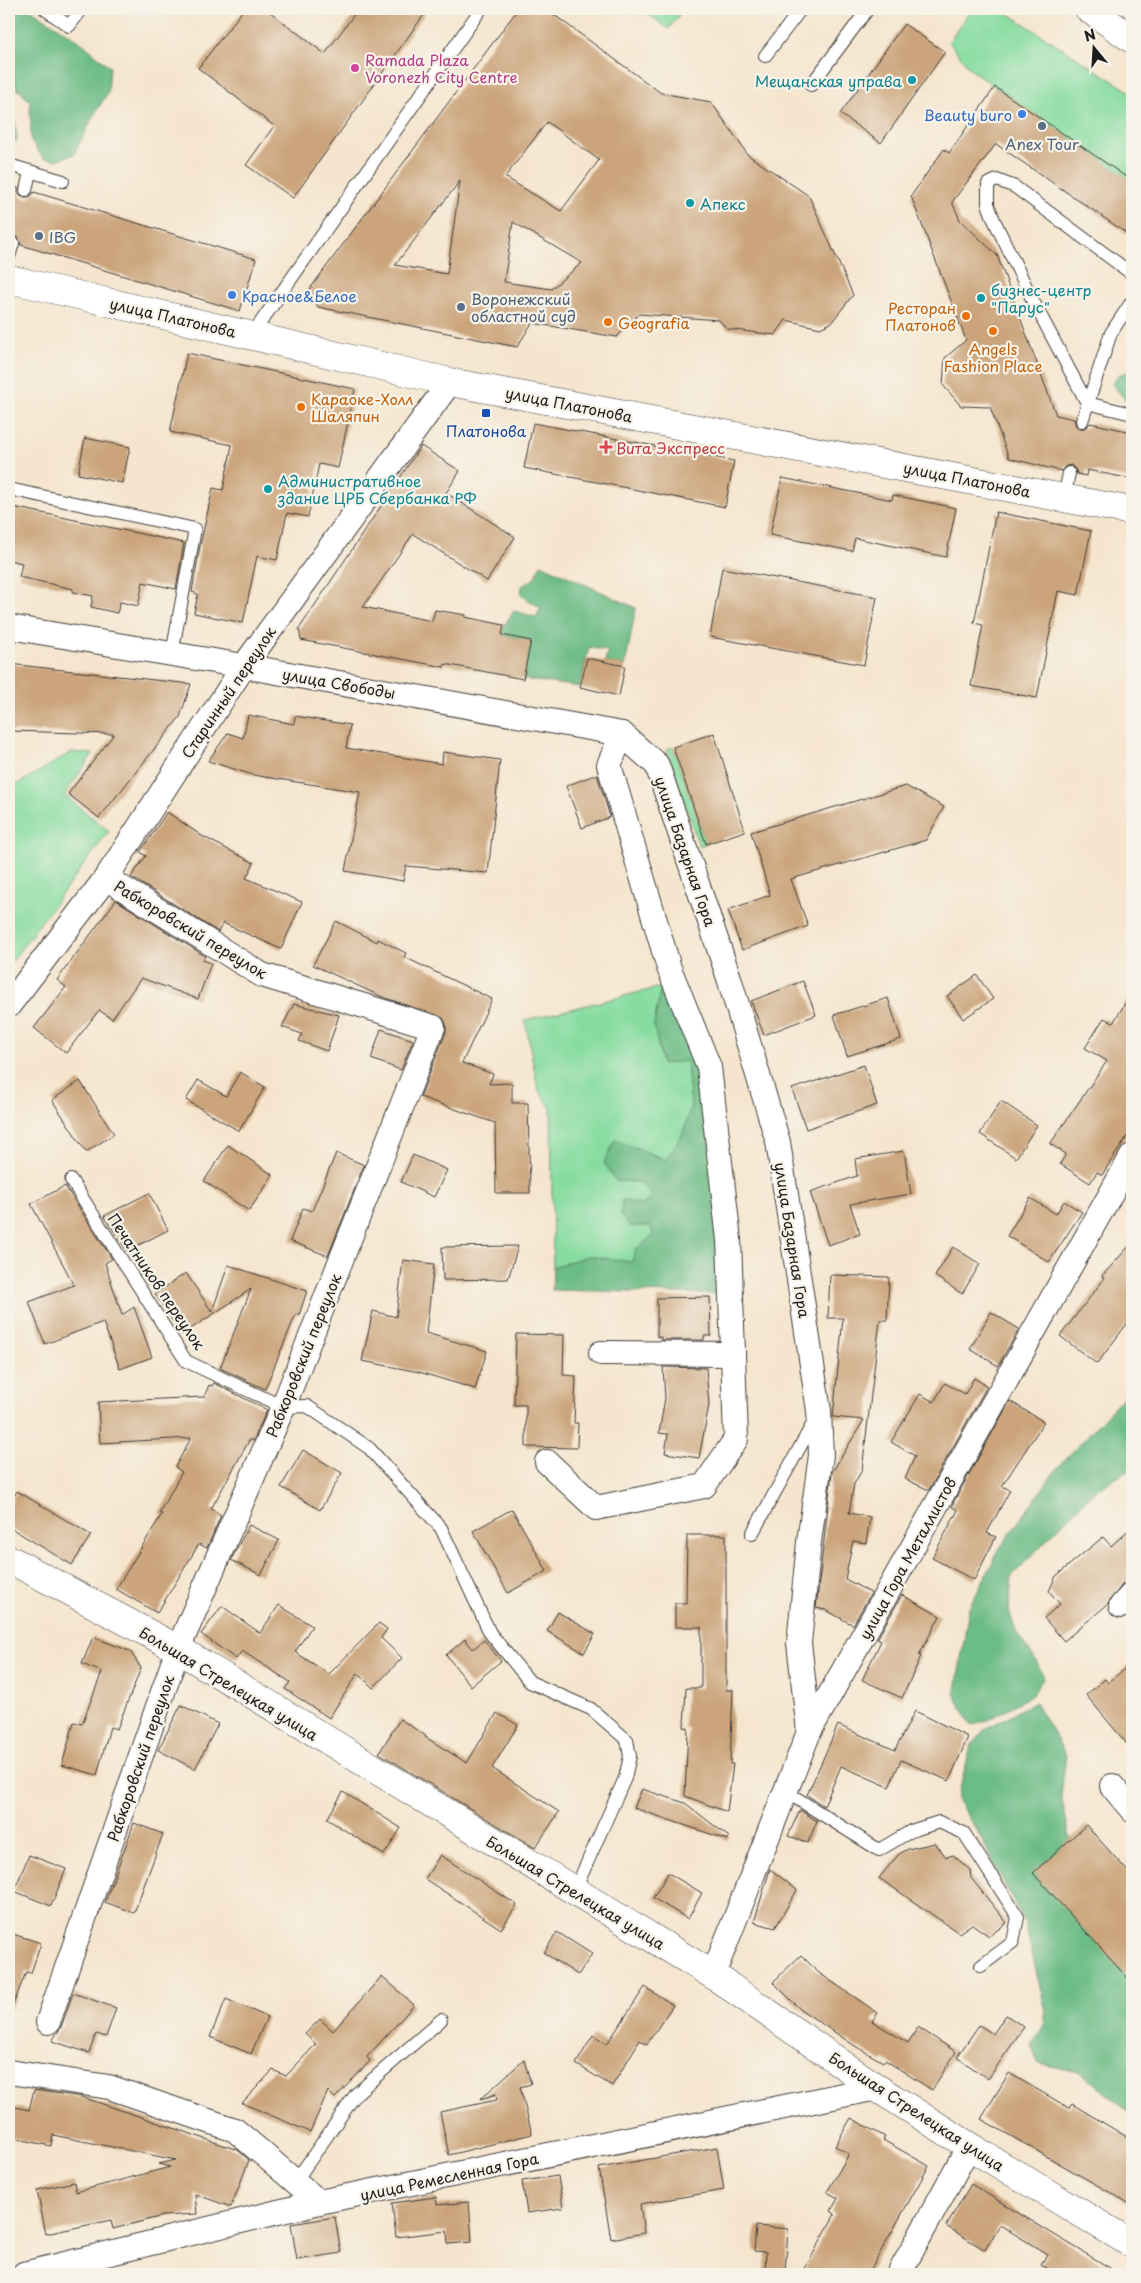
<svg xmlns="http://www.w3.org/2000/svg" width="1141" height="2283" font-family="'Playpen Sans',sans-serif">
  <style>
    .green { fill: #86dca0; stroke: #517c5e }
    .forest { fill: #6cbc86; stroke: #446c51 }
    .building { fill: #cba47b; fill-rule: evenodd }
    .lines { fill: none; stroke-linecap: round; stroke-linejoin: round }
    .lane-casing { stroke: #3d3a37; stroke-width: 14 }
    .street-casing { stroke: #3d3a37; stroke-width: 26 }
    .secondary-casing { stroke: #3d3a37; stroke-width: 29 }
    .lane { stroke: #fff; stroke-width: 12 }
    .street { stroke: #fff; stroke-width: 24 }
    .secondary { stroke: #fff; stroke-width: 28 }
    .hotel-dot { fill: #d1479c; stroke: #f7f3e8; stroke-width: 2 }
    .culture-dot { fill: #0f9aa8; stroke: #f7f3e8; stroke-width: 2 }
    .shop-dot { fill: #3f7fe0; stroke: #f7f3e8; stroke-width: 2 }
    .service-dot { fill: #5c6f8a; stroke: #f7f3e8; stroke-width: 2 }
    .food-dot { fill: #e8710a; stroke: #f7f3e8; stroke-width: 2 }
    .transit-dot { fill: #1a4fb4; stroke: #f7f3e8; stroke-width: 2 }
    .health-dot { fill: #e0444e; stroke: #f7f3e8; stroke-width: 2 }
    .labels { text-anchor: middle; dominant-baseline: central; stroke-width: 4.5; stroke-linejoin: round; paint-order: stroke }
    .hotel-label { font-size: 15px; fill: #b23c85; stroke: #f7f3e8; text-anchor: start }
    .culture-label { font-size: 15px; fill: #0d838f; stroke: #f7f3e8; text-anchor: start }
    .shop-label { font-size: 15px; fill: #366cbe; stroke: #f7f3e8; text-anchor: end }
    .service-label { font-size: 15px; fill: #4e5e75; stroke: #f7f3e8; text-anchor: start }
    .food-label { font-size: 15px; fill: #c56008; stroke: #f7f3e8; text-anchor: start }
    .street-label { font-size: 15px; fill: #1c1c1c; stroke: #f7f3e8 }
    .transit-label { font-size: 15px; fill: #164399; stroke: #f7f3e8 }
    .health-label { font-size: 15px; fill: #be3a42; stroke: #f7f3e8; text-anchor: start }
  </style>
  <rect width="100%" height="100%" fill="#f7f3e8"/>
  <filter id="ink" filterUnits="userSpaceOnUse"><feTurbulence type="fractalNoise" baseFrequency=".02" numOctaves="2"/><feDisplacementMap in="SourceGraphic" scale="10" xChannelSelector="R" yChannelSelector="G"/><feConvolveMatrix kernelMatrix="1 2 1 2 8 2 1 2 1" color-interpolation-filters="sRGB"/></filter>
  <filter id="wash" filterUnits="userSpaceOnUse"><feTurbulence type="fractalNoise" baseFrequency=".0096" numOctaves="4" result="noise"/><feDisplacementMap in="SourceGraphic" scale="20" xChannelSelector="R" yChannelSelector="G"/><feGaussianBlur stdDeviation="1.12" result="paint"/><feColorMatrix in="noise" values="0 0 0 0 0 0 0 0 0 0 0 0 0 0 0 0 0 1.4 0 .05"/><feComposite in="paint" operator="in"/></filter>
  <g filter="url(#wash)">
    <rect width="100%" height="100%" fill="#f5e5ce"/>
    <g class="green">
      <polygon points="641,9 683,9 669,29"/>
      <polygon points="971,9 1001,9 1132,93 1132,181 971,70 949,42"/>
      <polygon points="673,747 706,844 699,846 667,749"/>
      <polygon points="72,752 93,754 64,795 109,831 12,961 9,959 9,789"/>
      <polygon points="661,987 654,1025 662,1064 687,1060 691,1107 683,1133 666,1160 633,1146 616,1181 640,1182 653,1197 642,1205 622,1201 631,1226 651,1226 654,1236 636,1249 632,1263 588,1256 553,1267 551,1108 538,1089 525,1020"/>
    </g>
    <g class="forest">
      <polygon points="9,9 30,9 82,43 110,67 108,93 95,113 74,154 58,160 43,158 31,141 30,101 17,89 9,60"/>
      <polygon points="9,97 13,102 17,140 9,147"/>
      <polygon points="1132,369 1132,404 1129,404 1112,384 1120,374 1131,372"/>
      <polygon points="541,564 636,608 625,666 605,662 608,651 589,647 580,687 523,679 531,641 502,635 504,625 514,611 536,617 541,608 521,595 522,586 534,579"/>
      <polygon points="670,986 701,1066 721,1257 715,1294 552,1290 553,1267 588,1256 632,1262 636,1249 653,1236 651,1226 630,1226 621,1216 622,1200 642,1205 653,1197 640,1182 616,1181 604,1163 615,1140 666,1160 683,1133 691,1107 687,1061 662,1064 654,1025 661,987"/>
      <polygon points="1132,1388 1132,1469 1095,1490 1012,1576 1009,1611 1016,1632 1035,1659 1044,1677 1032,1695 990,1719 972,1726 955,1696 969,1608 1000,1548 1058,1467"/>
      <polygon points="1035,1702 1066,1755 1061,1796 1074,1857 1132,1967 1132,2115 1082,2073 1038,2063 1031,2045 1043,2027 1045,2008 1025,1924 982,1840 957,1799 971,1746 985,1729"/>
    </g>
    <g id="blocks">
      <g class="building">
        <polygon points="244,9 266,9 325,54 358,9 428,9 293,198 246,165 274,126 198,68"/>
        <path d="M 518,9 L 546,9 L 661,93 L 711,102 L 748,155 L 809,196 L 853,295 L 831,323 L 820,328 L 786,320 L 775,335 L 727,329 L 719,320 L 639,314 L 617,337 L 532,323 L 517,347 L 318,307 L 309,290 ZM 547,122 L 599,160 L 561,211 L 505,177 ZM 460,181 L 447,274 L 395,265 ZM 513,222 L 582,263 L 551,289 L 504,282 Z"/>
        <polygon points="904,24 945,52 881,143 840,114"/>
        <polygon points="995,87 1132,181 1132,237 996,144 952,202 960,220 997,255 1056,415 1074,419 1076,426 1080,429 1087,427 1090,423 1132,432 1132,479 1087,470 1086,476 1077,474 1076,470 1071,465 1066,466 1061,471 1009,458 990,407 961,406 943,385 945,358 966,340 911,196 944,149 949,153"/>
        <polygon points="9,185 18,188 18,193 24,198 29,198 34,192 256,259 240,311 21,245 18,237 9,236"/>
        <polygon points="187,353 355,389 338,468 319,464 308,517 287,513 277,560 257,556 243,623 194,613 198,594 192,592 200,546 213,488 223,490 232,445 170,432"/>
        <polygon points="533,423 734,461 725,507 524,468"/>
        <polygon points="85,438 130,447 122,483 78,474"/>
        <polygon points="421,446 460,471 446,493 515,537 487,581 413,534 363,607 432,621 435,610 466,615 465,617 504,625 502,635 531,641 523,679 445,664 444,667 301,640 299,629"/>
        <polygon points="782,478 892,500 893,495 956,508 946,557 855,538 852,551 770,535"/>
        <polygon points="9,506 184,543 176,589 143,582 138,606 120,602 117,613 91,607 93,596 73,592 73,589 19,577 22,563 9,560"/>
        <polygon points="996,512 1091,531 1078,595 1058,591 1037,698 971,686 983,625 974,623"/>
        <polygon points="722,568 877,597 864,665 710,637"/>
        <polygon points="587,658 625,666 619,696 580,687"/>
        <polygon points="9,664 191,684 180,717 99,818 68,794 114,734 9,731"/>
        <polygon points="248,715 294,724 295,716 350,725 346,748 442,764 443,752 500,760 488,873 406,866 403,881 345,871 360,792 253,775 208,761 228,733 243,738"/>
        <polygon points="714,733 745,831 706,844 673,747"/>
        <polygon points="597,774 610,817 582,828 566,786"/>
        <polygon points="906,786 944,807 926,840 791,879 808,926 742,950 728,910 770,895 751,832"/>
        <polygon points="167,812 202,836 254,863 246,878 302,902 281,949 223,923 218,932 131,877 146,856 140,852"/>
        <polygon points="116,900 205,956 203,960 211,963 198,999 141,978 112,1019 99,1010 66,1053 34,1028 66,987 57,980"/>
        <polygon points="336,921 377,942 378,939 406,953 404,957 492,999 462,1063 493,1074 489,1084 512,1083 512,1103 528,1103 530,1193 496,1193 495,1123 420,1097 446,1032 446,1024 443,1018 380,996 313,965"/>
        <polygon points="977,975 993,999 963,1019 947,996"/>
        <polygon points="803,981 816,1015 764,1035 751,1001"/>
        <polygon points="1132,992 1132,1129 1102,1175 1097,1172 1090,1183 1060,1164 1066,1154 1050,1144 1107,1061 1085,1048 1104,1018 1113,1023"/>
        <polygon points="888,998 901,1039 847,1056 834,1015"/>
        <polygon points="294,1004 339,1015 327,1051 299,1041 302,1034 282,1027"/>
        <polygon points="381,1029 413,1040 401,1070 371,1059"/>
        <polygon points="864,1065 877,1105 806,1129 792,1089"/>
        <polygon points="240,1072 265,1087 239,1131 186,1100 198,1080 226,1096"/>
        <polygon points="80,1081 114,1134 86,1152 52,1100"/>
        <polygon points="1001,1101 1037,1125 1016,1158 980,1134"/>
        <polygon points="228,1145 273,1175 249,1211 204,1181"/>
        <polygon points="904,1151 911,1194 850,1204 860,1234 828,1245 810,1192 857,1176 855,1159"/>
        <polygon points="336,1153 364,1165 328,1256 290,1241 303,1208 312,1211"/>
        <polygon points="413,1155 447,1170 434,1197 401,1182"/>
        <polygon points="65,1186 112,1259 105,1263 122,1315 134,1307 152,1357 120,1369 103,1322 45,1344 29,1302 74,1285 31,1204"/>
        <polygon points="149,1193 168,1230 127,1251 104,1216"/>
        <polygon points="1030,1198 1056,1214 1064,1201 1082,1212 1049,1262 1007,1236"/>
        <polygon points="1132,1243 1132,1317 1097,1364 1060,1336 1104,1279 1102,1276"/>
        <polygon points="518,1246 508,1279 443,1280 442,1247"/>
        <polygon points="953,1247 980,1264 962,1294 935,1276"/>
        <polygon points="403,1260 434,1264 426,1333 487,1351 475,1389 419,1372 362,1361 373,1311 396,1317"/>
        <polygon points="228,1265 307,1291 299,1315 296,1314 265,1389 220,1368 251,1289 182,1335 155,1294 186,1273 212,1312"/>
        <polygon points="830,1275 889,1277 887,1320 880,1320 862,1470 854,1484 849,1513 870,1517 866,1543 853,1541 845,1579 871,1593 853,1625 826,1610 816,1608 832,1472 864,1420 833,1417 843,1318 828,1318"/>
        <polygon points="710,1297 711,1336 704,1336 704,1340 661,1340 661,1337 657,1337 657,1298"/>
        <polygon points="991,1312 1019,1329 998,1366 970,1349"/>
        <polygon points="516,1334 564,1335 563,1375 576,1376 574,1423 578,1423 577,1448 526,1447 526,1405 514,1405"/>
        <polygon points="663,1367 706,1368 709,1405 699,1458 665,1453 668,1434 659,1433 665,1398"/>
        <polygon points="974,1378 987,1386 929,1490 905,1479 915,1456 891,1442 920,1394 934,1402 945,1383 965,1394"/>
        <polygon points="214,1383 267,1410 253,1441 250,1439 211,1509 221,1515 207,1548 199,1544 157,1613 116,1589 162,1514 159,1513 182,1472 175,1467 191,1438 100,1443 98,1402 204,1397 209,1385 212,1386"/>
        <polygon points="1010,1401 1044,1422 1002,1486 1010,1490 987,1533 996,1537 974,1580 932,1558 958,1510 952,1507 954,1501"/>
        <polygon points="303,1450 342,1473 320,1510 281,1487"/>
        <polygon points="17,1491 91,1535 72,1565 9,1527 9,1506"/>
        <polygon points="512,1509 547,1571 508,1593 473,1531"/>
        <polygon points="249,1525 279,1540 261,1575 231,1560"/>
        <polygon points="1132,1527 1132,1581 1122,1585 1108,1604 1064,1641 1044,1618 1060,1604 1049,1591 1056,1576 1103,1537 1111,1546"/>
        <polygon points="687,1535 726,1535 726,1690 733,1690 730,1764 733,1764 727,1812 685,1796 688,1728 684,1727 686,1688 701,1688 701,1627 675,1627 675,1603 686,1603"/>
        <polygon points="902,1595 940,1616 919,1655 921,1656 902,1698 862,1680 881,1641 877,1639"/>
        <polygon points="279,1605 312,1626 295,1652 329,1674 379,1623 387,1629 381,1638 402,1658 373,1688 358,1673 329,1718 285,1689 290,1682 242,1651 236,1659 201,1634 222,1606 260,1633"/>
        <polygon points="558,1612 595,1634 584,1653 547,1631"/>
        <polygon points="93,1637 130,1651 141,1668 117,1729 110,1727 97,1775 62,1765 74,1722 82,1724 102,1672 82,1664"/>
        <polygon points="465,1639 473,1649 484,1640 501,1661 471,1686 446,1655"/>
        <polygon points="1132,1662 1132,1750 1086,1695 1105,1679 1108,1683"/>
        <polygon points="181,1705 218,1724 195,1769 158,1750"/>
        <polygon points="915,1711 968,1737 949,1781 901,1760 889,1787 841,1766 824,1806 807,1795 838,1725 895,1750"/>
        <polygon points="497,1713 518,1725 492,1768 559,1812 535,1848 379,1753 400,1719 426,1736 425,1737 467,1763"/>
        <polygon points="642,1789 685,1803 729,1837 728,1840 634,1808"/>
        <polygon points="343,1792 401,1828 384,1855 327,1819"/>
        <polygon points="800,1810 817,1821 808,1843 788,1836"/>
        <polygon points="134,1823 163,1834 134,1913 105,1902"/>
        <polygon points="1086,1825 1132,1876 1132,1983 1033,1873"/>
        <polygon points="935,1843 946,1857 953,1855 970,1870 971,1878 1007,1923 989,1936 972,1924 959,1933 879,1878 899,1854 908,1849"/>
        <polygon points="29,1855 66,1869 51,1906 14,1891"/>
        <polygon points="440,1855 517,1905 501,1929 425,1879"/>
        <polygon points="770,1869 797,1890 775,1928 754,1922"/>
        <polygon points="668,1873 702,1893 688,1919 653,1898"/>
        <polygon points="557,1932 592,1954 578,1975 544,1953"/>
        <polygon points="13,1934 41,1943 31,1973 26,1972 10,2013 9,1948"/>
        <polygon points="801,1955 819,1973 878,2013 872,2021 908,2043 918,2027 956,2052 932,2090 885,2060 883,2062 855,2046 800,2009 773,1982"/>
        <polygon points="382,1976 414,2005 367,2057 370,2061 335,2098 328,2091 310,2132 242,2103 273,2070 286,2076 316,2044 305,2034 320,2019 333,2031"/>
        <polygon points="645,1987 673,2005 647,2044 640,2040 612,2086 576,2064 593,2035 607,2044"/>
        <polygon points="73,1993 116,2008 106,2037 96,2034 89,2053 52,2041 61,2027"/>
        <polygon points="226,1999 267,2017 251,2054 210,2037"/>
        <polygon points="1006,2015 1024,2027 988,2079 957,2057 979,2025 993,2034"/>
        <polygon points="524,2060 531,2084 520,2087 532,2134 449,2155 440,2112 497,2100 496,2094 480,2099"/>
        <polygon points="1009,2073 1069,2108 1072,2104 1132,2140 1132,2205 981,2119"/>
        <polygon points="34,2090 82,2097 238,2150 249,2160 231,2207 195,2194 197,2214 163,2216 113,2229 111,2220 46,2234 37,2190 74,2182 76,2192 170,2167 159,2164 176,2160 53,2135 51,2146 9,2137 15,2107 29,2110"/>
        <polygon points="851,2118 885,2137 883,2140 929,2166 868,2274 802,2274 835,2214 831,2211 838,2198 827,2192 849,2154 835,2146"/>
        <polygon points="717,2147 724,2190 640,2204 644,2233 611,2239 599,2168"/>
        <polygon points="558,2176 563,2208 527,2213 522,2181"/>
        <polygon points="971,2184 1048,2231 1120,2274 1057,2274 1041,2265 1047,2254 1000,2225 985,2250 946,2226"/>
        <polygon points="436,2197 437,2205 469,2202 472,2242 448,2244 447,2231 396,2237 392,2203"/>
        <polygon points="335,2217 341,2253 297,2260 291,2224"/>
        <polygon points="756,2226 788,2229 785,2273 765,2272 766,2252 754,2251"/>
      </g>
    </g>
  </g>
  <g filter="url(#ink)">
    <use href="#blocks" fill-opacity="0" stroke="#3d3a37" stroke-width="1"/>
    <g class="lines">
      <g class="lane-casing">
        <g id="lane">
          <polyline points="45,9 69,26 82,9"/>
          <polyline points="765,56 801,9"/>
          <polyline points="811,85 868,9"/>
          <polyline points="9,165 63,181"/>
          <polyline points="26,190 30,172"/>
          <polyline points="9,257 13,243"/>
          <polyline points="1132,274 1015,187 997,180 988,184 988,204 994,220 1033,301 1087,403 1132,414"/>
          <polyline points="251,336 481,9"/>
          <polyline points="1082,421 1111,333 1132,301"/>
          <polyline points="9,489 195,529 172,654"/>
          <polyline points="1064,498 1069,473"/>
          <polyline points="71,1180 186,1361 283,1407 307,1406 369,1448 441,1528 490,1633 530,1682 591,1709 627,1740 630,1756 625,1778 574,1892"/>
          <polyline points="752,1534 816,1418"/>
          <polyline points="785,1791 879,1850 911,1831 939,1822 964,1833 1018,1917 1013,1942 981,1966"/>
          <polyline points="295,2182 356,2094 441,2020"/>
        </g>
      </g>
      <g class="street-casing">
        <g id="street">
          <polyline points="9,627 244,666 622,734 657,765 729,978 778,1142 819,1411 821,1455 809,1542 799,1643 809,1732"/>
          <polyline points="9,1005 106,878 244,666 450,382"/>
          <polyline points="601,1353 733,1354"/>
          <polyline points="547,1462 596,1508 704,1486 736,1439 729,1240 709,1067 669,968 609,765 622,734"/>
          <polyline points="1121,1606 1132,1594"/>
          <polyline points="1112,1786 1132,1810"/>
          <polyline points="713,1975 809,1732 1132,1156"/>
          <polyline points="48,2022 178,1649 283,1407 433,1027 262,975 106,878"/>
          <polyline points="9,2072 109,2087 235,2130 319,2202"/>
          <polyline points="24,2274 319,2202 877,2088"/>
          <polyline points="899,2274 969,2146"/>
        </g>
      </g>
      <g class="secondary-casing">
        <g id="secondary">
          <polyline points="1089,9 1132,39"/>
          <polyline points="9,279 450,382 1132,511"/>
          <polyline points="9,1559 178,1649 713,1975 877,2088 969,2146 1132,2244"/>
        </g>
      </g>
      <use href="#lane" class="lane"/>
      <use href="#street" class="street"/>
      <use href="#secondary" class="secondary"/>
    </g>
  </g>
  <circle class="hotel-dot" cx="355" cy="68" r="5"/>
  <g class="culture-dot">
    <circle cx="912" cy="80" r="5"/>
    <circle cx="690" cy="203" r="5"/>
    <circle cx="981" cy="298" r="5"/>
    <circle cx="268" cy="489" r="5"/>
  </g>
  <g class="shop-dot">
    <circle cx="1022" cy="114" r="5"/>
    <circle cx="232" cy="295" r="5"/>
  </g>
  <g class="service-dot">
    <circle cx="1042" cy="126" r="5"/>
    <circle cx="39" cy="236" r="5"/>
    <circle cx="461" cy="307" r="5"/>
  </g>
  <g class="food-dot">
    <circle cx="966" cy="316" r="5"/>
    <circle cx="608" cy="322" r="5"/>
    <circle cx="993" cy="331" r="5"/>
    <circle cx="301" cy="407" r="5"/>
  </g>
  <rect class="transit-dot" x="481" y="408" width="10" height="10" rx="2.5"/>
  <path class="health-dot" d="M603.5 439.5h5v5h5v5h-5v5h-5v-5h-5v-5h5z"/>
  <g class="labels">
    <g class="hotel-label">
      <text x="365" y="59">Ramada Plaza<tspan x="365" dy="17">Voronezh City Centre</tspan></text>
    </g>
    <g class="culture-label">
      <text x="902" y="80" text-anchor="end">Мещанская управа</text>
      <text x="700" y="203">Апекс</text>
      <text x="991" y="289">бизнес-центр<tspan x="991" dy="17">"Парус"</tspan></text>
      <text x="278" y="480">Административное<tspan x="278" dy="17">здание ЦРБ Сбербанка РФ</tspan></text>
    </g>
    <g class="shop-label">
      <text x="1012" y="114">Beauty buro</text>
      <text x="242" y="295" text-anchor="start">Красное&amp;Белое</text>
    </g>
    <g class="service-label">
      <text x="1042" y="143" text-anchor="middle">Anex Tour</text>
      <text x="49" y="236">IBG</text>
      <text x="471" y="298">Воронежский<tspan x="471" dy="17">областной суд</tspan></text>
    </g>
    <g class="food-label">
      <text x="956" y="307" text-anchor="end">Ресторан<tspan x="956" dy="17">Платонов</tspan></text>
      <text x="618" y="322">Geografia</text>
      <text x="993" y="348" text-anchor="middle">Angels<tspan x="993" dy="17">Fashion Place</tspan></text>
      <text x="311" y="398">Караоке-Холл<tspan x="311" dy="17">Шаляпин</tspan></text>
    </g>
    <g class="street-label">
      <text transform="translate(173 317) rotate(13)">улица Платонова</text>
      <text transform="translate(569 404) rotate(11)">улица Платонова</text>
      <text transform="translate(967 479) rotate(11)">улица Платонова</text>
      <text transform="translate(339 683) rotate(10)">улица Свободы</text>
      <text transform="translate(228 692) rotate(-56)">Старинный переулок</text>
      <text transform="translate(686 851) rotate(71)">улица Базарная Гора</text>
      <text transform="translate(191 929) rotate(31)">Рабкоровский переулок</text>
      <text transform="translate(793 1240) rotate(81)">улица Базарная Гора</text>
      <text transform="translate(157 1281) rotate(56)">Печатников переулок</text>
      <text transform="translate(303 1355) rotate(-68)">Рабкоровский переулок</text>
      <text transform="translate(907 1558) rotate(-61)">улица Гора Металлистов</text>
      <text transform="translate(229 1683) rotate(31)">Большая Стрелецкая улица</text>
      <text transform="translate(140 1758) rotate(-71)">Рабкоровский переулок</text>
      <text transform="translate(576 1892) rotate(31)">Большая Стрелецкая улица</text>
      <text transform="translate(917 2111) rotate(33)">Большая Стрелецкая улица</text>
      <text transform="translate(449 2176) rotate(-12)">улица Ремесленная Гора</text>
    </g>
    <g class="transit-label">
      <text x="486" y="430">Платонова</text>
    </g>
    <g class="health-label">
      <text x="616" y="447">Вита Экспресс</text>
    </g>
  </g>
  <rect width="1141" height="2283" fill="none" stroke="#f7f3e8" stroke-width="30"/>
  <g transform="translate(1094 48) rotate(342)" stroke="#f7f3e8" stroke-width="4" paint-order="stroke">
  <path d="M0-4L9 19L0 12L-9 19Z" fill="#1c1c1c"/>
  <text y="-8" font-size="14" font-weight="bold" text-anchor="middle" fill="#1c1c1c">N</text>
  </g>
</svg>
